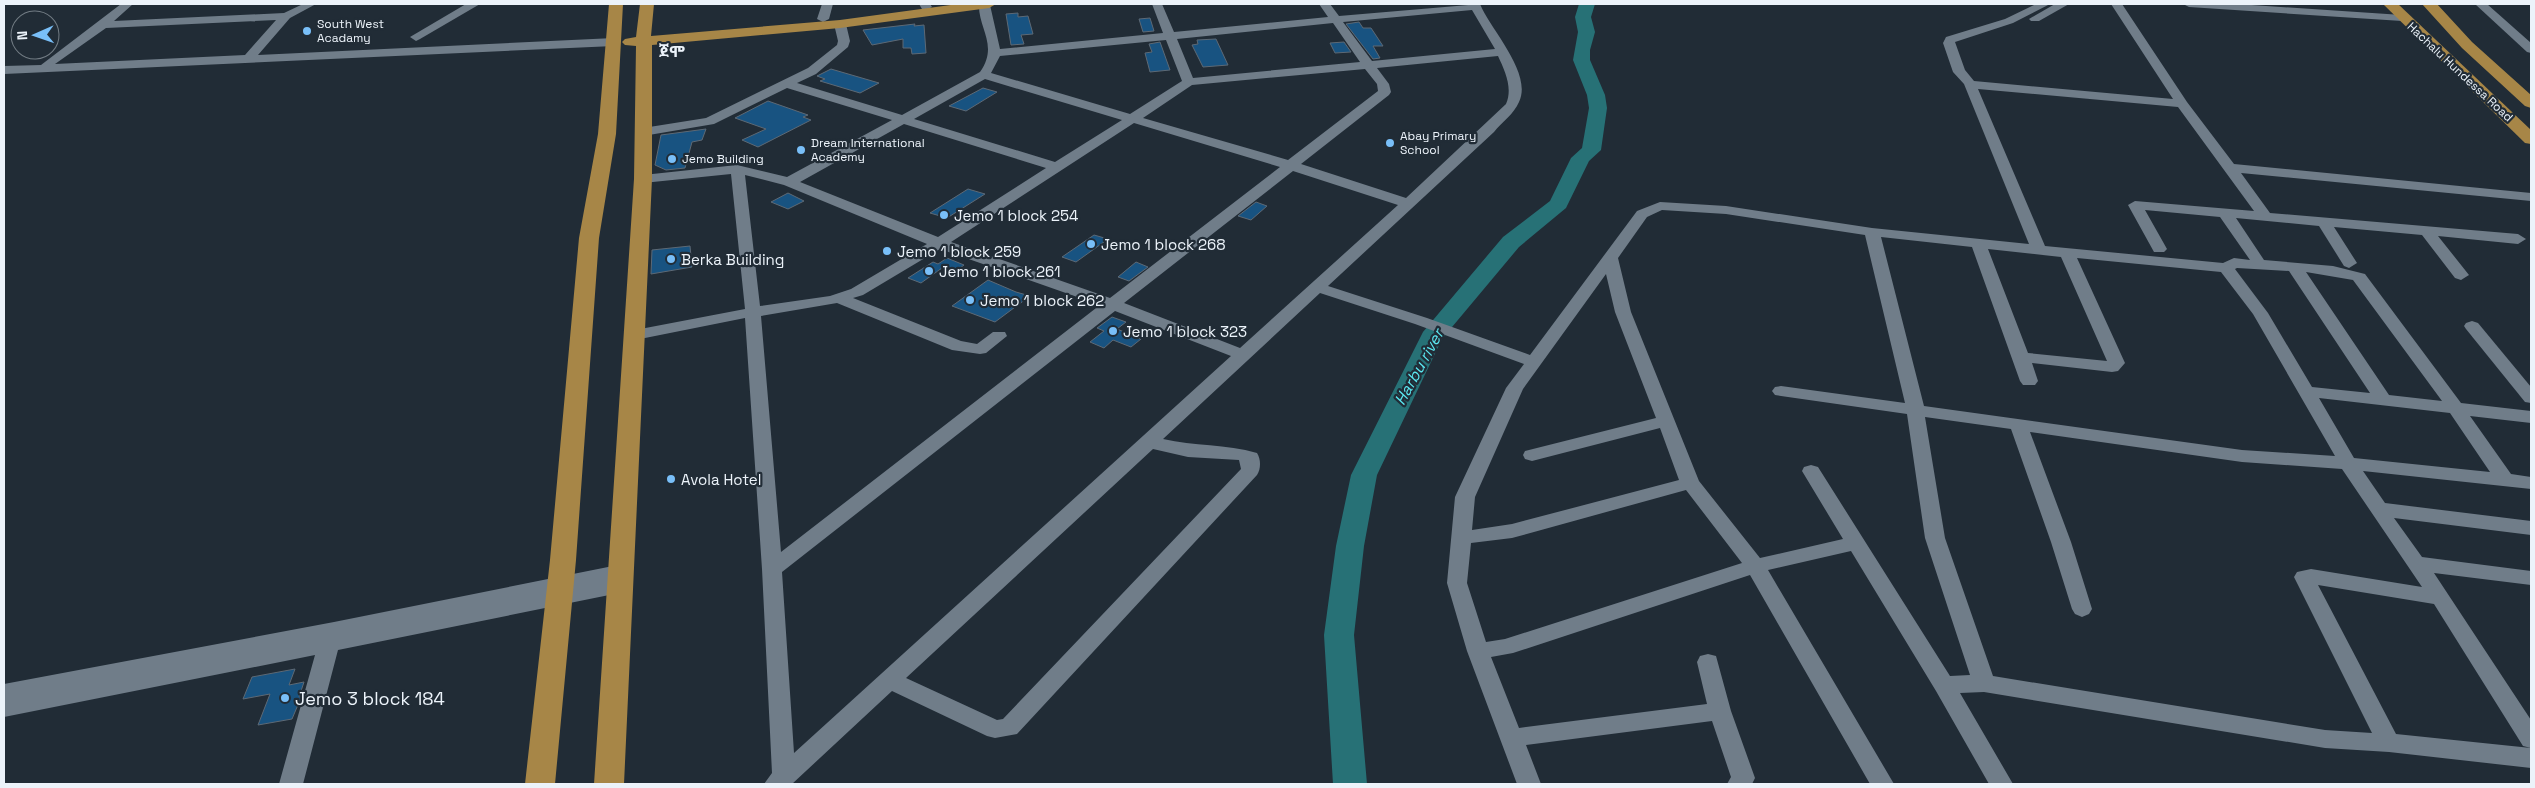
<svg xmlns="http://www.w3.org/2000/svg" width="2535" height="788" font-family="'Space Grotesk','Noto Sans Ethiopic',sans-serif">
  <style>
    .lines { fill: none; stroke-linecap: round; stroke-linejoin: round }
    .river { fill: #277176; fill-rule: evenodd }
    .building { fill: #185381; stroke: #5d6975 }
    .minor { fill: #707d89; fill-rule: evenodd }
    .major { fill: #a78647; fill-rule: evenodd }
    .poi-dot { fill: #79bff8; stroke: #212c36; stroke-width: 2 }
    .labels { text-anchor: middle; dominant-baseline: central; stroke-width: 4.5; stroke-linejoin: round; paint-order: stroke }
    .far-poi-label { font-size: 12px; fill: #ecf3fa; stroke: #212c36; text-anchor: start }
    .far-street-label { font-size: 12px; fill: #ecf3fa; stroke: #212c36 }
    .poi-label { font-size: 15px; fill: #ecf3fa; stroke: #212c36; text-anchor: start }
    .far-district-label { font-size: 16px; font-weight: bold; fill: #ecf3fa; stroke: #212c36 }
    .water-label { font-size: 16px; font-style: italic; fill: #5be7f0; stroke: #212c36 }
    .near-poi-label { font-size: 18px; fill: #ecf3fa; stroke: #212c36; text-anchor: start }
  </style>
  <rect width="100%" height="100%" fill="#212c36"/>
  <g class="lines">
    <polygon class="river" points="1579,4 1595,4 1591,17 1595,32 1590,50 1590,60 1605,95 1607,108 1601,150 1589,161 1566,208 1519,247 1442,339 1377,475 1364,546 1354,635 1367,784 1333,784 1324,635 1336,546 1351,475 1423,332 1503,237 1550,201 1571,158 1582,148 1589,108 1587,95 1573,60 1578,32 1575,17"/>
  </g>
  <g class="building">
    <polygon points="1018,13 1018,17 1028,16 1033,34 1021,35 1024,44 1011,45 1006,14"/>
    <polygon points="1150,18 1154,31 1143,32 1139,19"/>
    <polygon points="1359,22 1363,28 1371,28 1383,46 1373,46 1380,58 1373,59 1346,24"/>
    <polygon points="915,24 914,26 924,25 926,53 912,54 911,48 903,48 903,39 872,45 863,30"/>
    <polygon points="1216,39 1228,65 1203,67 1192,45 1198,44 1197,40"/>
    <polygon points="1160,42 1170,70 1150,72 1145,53 1152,52 1149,44"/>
    <polygon points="1344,42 1351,52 1335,53 1330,43"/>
    <polygon points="831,69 879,83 860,93 820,81 825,79 817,76"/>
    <polygon points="983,88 997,92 966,111 949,106"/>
    <polygon points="768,101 808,115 803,117 811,120 758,147 742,140 766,129 735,118"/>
    <polygon points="706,129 702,140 692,142 685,168 666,170 655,165 661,135"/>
    <polygon points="968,189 985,194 947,218 930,213"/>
    <polygon points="788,193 804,201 788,209 771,202"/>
    <polygon points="1256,202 1267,206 1251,220 1238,216"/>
    <polygon points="1094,235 1108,239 1076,262 1062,257"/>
    <polygon points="690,246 692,267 651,274 652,250"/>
    <polygon points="947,258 964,265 953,273 942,268 921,283 908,278 933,262 938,264"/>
    <polygon points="1136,262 1148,267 1129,281 1118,277"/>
    <polygon points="988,280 1016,292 1030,296 995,322 952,306"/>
    <polygon points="1112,317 1126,322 1117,329 1141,339 1131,347 1113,340 1104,348 1090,342 1104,331 1097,328"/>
    <polygon points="295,669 289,685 304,682 299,697 301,697 300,700 292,719 258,725 270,694 243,699 252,677"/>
  </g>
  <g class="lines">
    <g class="minor">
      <path d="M 121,4 L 133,4 L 114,21 L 284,13 L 303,4 L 316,4 L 290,18 L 258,55 L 614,38 L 620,42 L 614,46 L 4,74 L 4,66 L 41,65 ZM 276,20 L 245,55 L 55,64 L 106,28 Z"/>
      <polygon points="466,4 480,4 420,39 416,41 410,37"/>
      <polygon points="822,4 833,4 829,19 823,22 817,19"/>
      <polygon points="919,4 930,4 932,7 926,10 922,9"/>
      <path d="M 979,4 L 990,5 L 1000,49 L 1163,33 L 1152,4 L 1162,4 L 1174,32 L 1328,17 L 1319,4 L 1330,4 L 1339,16 L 1480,4 C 1490,29 1533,73 1519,102 C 1514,114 1502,122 1494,132 L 1328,286 L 1427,318 L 1530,355 L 1637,211 L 1660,202 L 1726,206 L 1872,228 L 2029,244 L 1964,84 L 1953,72 L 1943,43 L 1946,37 L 2005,19 L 2036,4 L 2050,4 L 2013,23 L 1955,42 L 1965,70 L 1974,81 L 2173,99 L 2111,4 L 2122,4 L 2187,102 L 2234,164 L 2531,193 L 2531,201 L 2241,173 L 2270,213 L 2518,234 L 2526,239 L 2518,244 L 2438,236 L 2469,275 L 2461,280 L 2455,278 L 2422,235 L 2334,227 L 2357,263 L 2349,268 L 2344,266 L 2319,226 L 2236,218 L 2264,260 L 2333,266 L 2365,274 L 2461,403 L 2531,411 L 2531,423 L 2470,416 L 2511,474 L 2531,477 L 2531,489 L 2363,471 L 2385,503 L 2531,521 L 2531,535 L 2394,518 L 2422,557 L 2531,571 L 2531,585 L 2434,573 L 2531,720 L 2531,748 L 2523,746 L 2434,604 L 2318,585 L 2396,734 L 2531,748 L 2531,768 L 2389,752 L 2325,748 L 1984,692 L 1960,693 L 2013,784 L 1989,784 L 1936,691 L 1851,551 L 1768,570 L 1894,784 L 1870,784 L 1750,575 L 1513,653 L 1491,657 L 1519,728 L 1707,704 L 1697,662 L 1700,656 L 1708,654 L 1716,656 L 1731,711 L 1755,778 L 1752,784 L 1727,784 L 1731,777 L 1712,721 L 1526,745 L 1541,784 L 1517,784 L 1467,651 L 1447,583 L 1455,497 L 1506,388 L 1524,364 L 1415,324 L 1320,293 L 1163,439 C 1194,446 1226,444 1257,453 C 1261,459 1261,469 1257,475 L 1017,734 L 995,738 L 987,736 L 892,691 L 792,784 L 764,784 L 772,773 L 762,569 L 745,318 L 635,340 L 627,335 L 635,330 L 745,309 L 731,174 L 643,183 L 636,179 L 643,175 L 737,165 L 787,177 L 892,120 L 787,88 L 714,124 L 643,136 L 636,132 L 643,128 L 706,118 L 808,68 L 837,45 L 838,41 L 834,24 L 840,21 L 846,24 L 850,41 L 848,47 L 816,74 L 797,83 L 902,115 L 980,72 C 999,45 978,29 979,4 ZM 1472,10 L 1495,49 L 1372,61 L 1343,22 ZM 1333,23 L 1360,62 L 1193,78 L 1177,39 ZM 1166,40 L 1182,81 L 1130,114 L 991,73 L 1000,56 ZM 1498,56 C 1505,71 1513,88 1506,104 L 1406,198 L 1301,164 L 1389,95 L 1391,92 L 1389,84 L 1377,68 ZM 1365,69 L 1377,84 L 1378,91 L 1288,160 L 1143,118 L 1192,85 ZM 985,79 L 1122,120 L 1055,162 L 914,119 ZM 1978,89 L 2178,107 L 2254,211 L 2135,201 L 2128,205 L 2154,252 L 2164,252 L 2167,249 L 2145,210 L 2220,217 L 2250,260 L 2234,258 L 2223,263 L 2045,246 ZM 1134,123 L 1280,167 L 1110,298 L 951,242 ZM 904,124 L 1046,168 L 938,237 L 800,182 ZM 1293,171 L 1398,205 L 1240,348 L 1124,303 ZM 745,175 L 784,185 L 927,244 L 851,289 L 830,296 L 760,306 ZM 1662,210 L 1726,214 L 1865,235 L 1905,403 L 1781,386 L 1775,387 L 1772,391 L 1775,395 L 1781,396 L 1907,414 L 1925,538 L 1970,675 L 1950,676 L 1818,467 L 1811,465 L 1804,467 L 1802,471 L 1843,539 L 1760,558 L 1699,481 L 1631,312 L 1618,258 L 1647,217 ZM 1881,237 L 1972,247 L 2020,381 L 2023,385 L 2035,385 L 2038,381 L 2032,363 L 2112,372 L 2118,371 L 2125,363 L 2077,258 L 2221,272 L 2253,314 L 2335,456 L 2242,450 L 1924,406 ZM 940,249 L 1100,305 L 781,552 L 761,316 L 837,303 L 952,350 L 980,354 L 986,353 L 1007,336 L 1005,332 L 993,332 L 977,344 L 961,341 L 853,298 L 863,295 ZM 1988,249 L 2061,257 L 2107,361 L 2028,353 ZM 2237,268 L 2289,271 L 2370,393 L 2312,387 L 2268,313 L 2235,269 ZM 2306,272 L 2353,280 L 2442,401 L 2389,395 ZM 1606,274 L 1615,312 L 1656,418 L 1525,451 L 1523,455 L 1525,459 L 1532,461 L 1660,428 L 1679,480 L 1512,524 L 1472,530 L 1475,497 L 1523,389 ZM 1115,311 L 1231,356 L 794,753 L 782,572 ZM 2319,398 L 2450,413 L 2490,472 L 2354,458 ZM 1925,417 L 2011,429 L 2051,542 L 2072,609 L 2075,614 L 2082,617 L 2089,614 L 2092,609 L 2071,542 L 2030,432 L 2242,462 L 2342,469 L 2422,587 L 2311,569 L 2297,572 L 2294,577 L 2372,733 L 2325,730 L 1993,676 L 1945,538 ZM 1153,449 L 1188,457 L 1239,460 L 1241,469 L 1003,719 L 997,720 L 906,678 ZM 1686,490 L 1742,563 L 1505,639 L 1486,642 L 1467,583 L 1471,543 L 1512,538 Z"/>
      <polygon points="2055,4 2069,4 2039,21 2031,21 2029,19"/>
      <polygon points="2183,4 2237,4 2402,15 2408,18 2402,21 2189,7"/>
      <polygon points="2475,4 2487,4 2531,43 2531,53 2527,52"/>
      <polygon points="2472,321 2478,323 2531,387 2531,403 2525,402 2466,329 2464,326 2466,323"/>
      <polygon points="623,564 630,566 633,571 630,576 618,579 629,581 632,586 629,591 338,650 303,784 279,784 315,655 4,717 4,684 334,622"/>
    </g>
    <g class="major">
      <polygon points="609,4 623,4 616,134 599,238 576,560 555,784 525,784 550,560 579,238 598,134"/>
      <polygon points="640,4 654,4 651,36 840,20 958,4 996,4 989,8 840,28 652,45 652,179 624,784 594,784 634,179 636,46 625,45 622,42 625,39 636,37"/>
      <polygon points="2383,4 2398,4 2531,130 2531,144 2525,143"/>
      <polygon points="2422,4 2437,4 2472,42 2531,95 2531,108 2525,106 2462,48"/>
    </g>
  </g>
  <g class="poi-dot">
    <circle cx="307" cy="31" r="5"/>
    <circle cx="1390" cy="143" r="5"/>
    <circle cx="801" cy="150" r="5"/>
    <circle cx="672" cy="159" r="5"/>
    <circle cx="944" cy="215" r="5"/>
    <circle cx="1091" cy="244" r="5"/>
    <circle cx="887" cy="251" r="5"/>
    <circle cx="671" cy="259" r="5"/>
    <circle cx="929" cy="271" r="5"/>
    <circle cx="970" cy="300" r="5"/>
    <circle cx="1113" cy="331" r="5"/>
    <circle cx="671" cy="479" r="5"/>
    <circle cx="285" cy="698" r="5"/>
  </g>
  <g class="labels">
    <g class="far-poi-label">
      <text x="317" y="24">South West<tspan x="317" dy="14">Acadamy</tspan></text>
      <text x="1400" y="136">Abay Primary<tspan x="1400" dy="14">School</tspan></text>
      <text x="811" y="143">Dream International<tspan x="811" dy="14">Academy</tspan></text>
      <text x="682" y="159">Jemo Building</text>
    </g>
    <g class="far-street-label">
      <text transform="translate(2460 72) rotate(43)">Hachalu Hundessa Road</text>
    </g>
    <g class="poi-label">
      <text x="954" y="215">Jemo 1 block 254</text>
      <text x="1101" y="244">Jemo 1 block 268</text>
      <text x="897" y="251">Jemo 1 block 259</text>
      <text x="681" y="259">Berka Building</text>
      <text x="939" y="271">Jemo 1 block 261</text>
      <text x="980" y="300">Jemo 1 block 262</text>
      <text x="1123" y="331">Jemo 1 block 323</text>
      <text x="681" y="479">Avola Hotel</text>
    </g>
    <g class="far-district-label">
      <text x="672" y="51">ጀሞ</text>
    </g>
    <g class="water-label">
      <text transform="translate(1419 367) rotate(-61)">Harbu river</text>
    </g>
    <g class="near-poi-label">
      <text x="295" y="698">Jemo 3 block 184</text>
    </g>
  </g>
  <rect width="2535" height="788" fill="none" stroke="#ecf3fa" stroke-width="10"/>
  <g transform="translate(35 35) rotate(268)"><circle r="24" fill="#212c36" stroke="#727c84"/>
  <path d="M0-4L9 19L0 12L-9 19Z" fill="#79bff8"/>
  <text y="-8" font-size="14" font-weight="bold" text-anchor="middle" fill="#ecf3fa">N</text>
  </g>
</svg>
